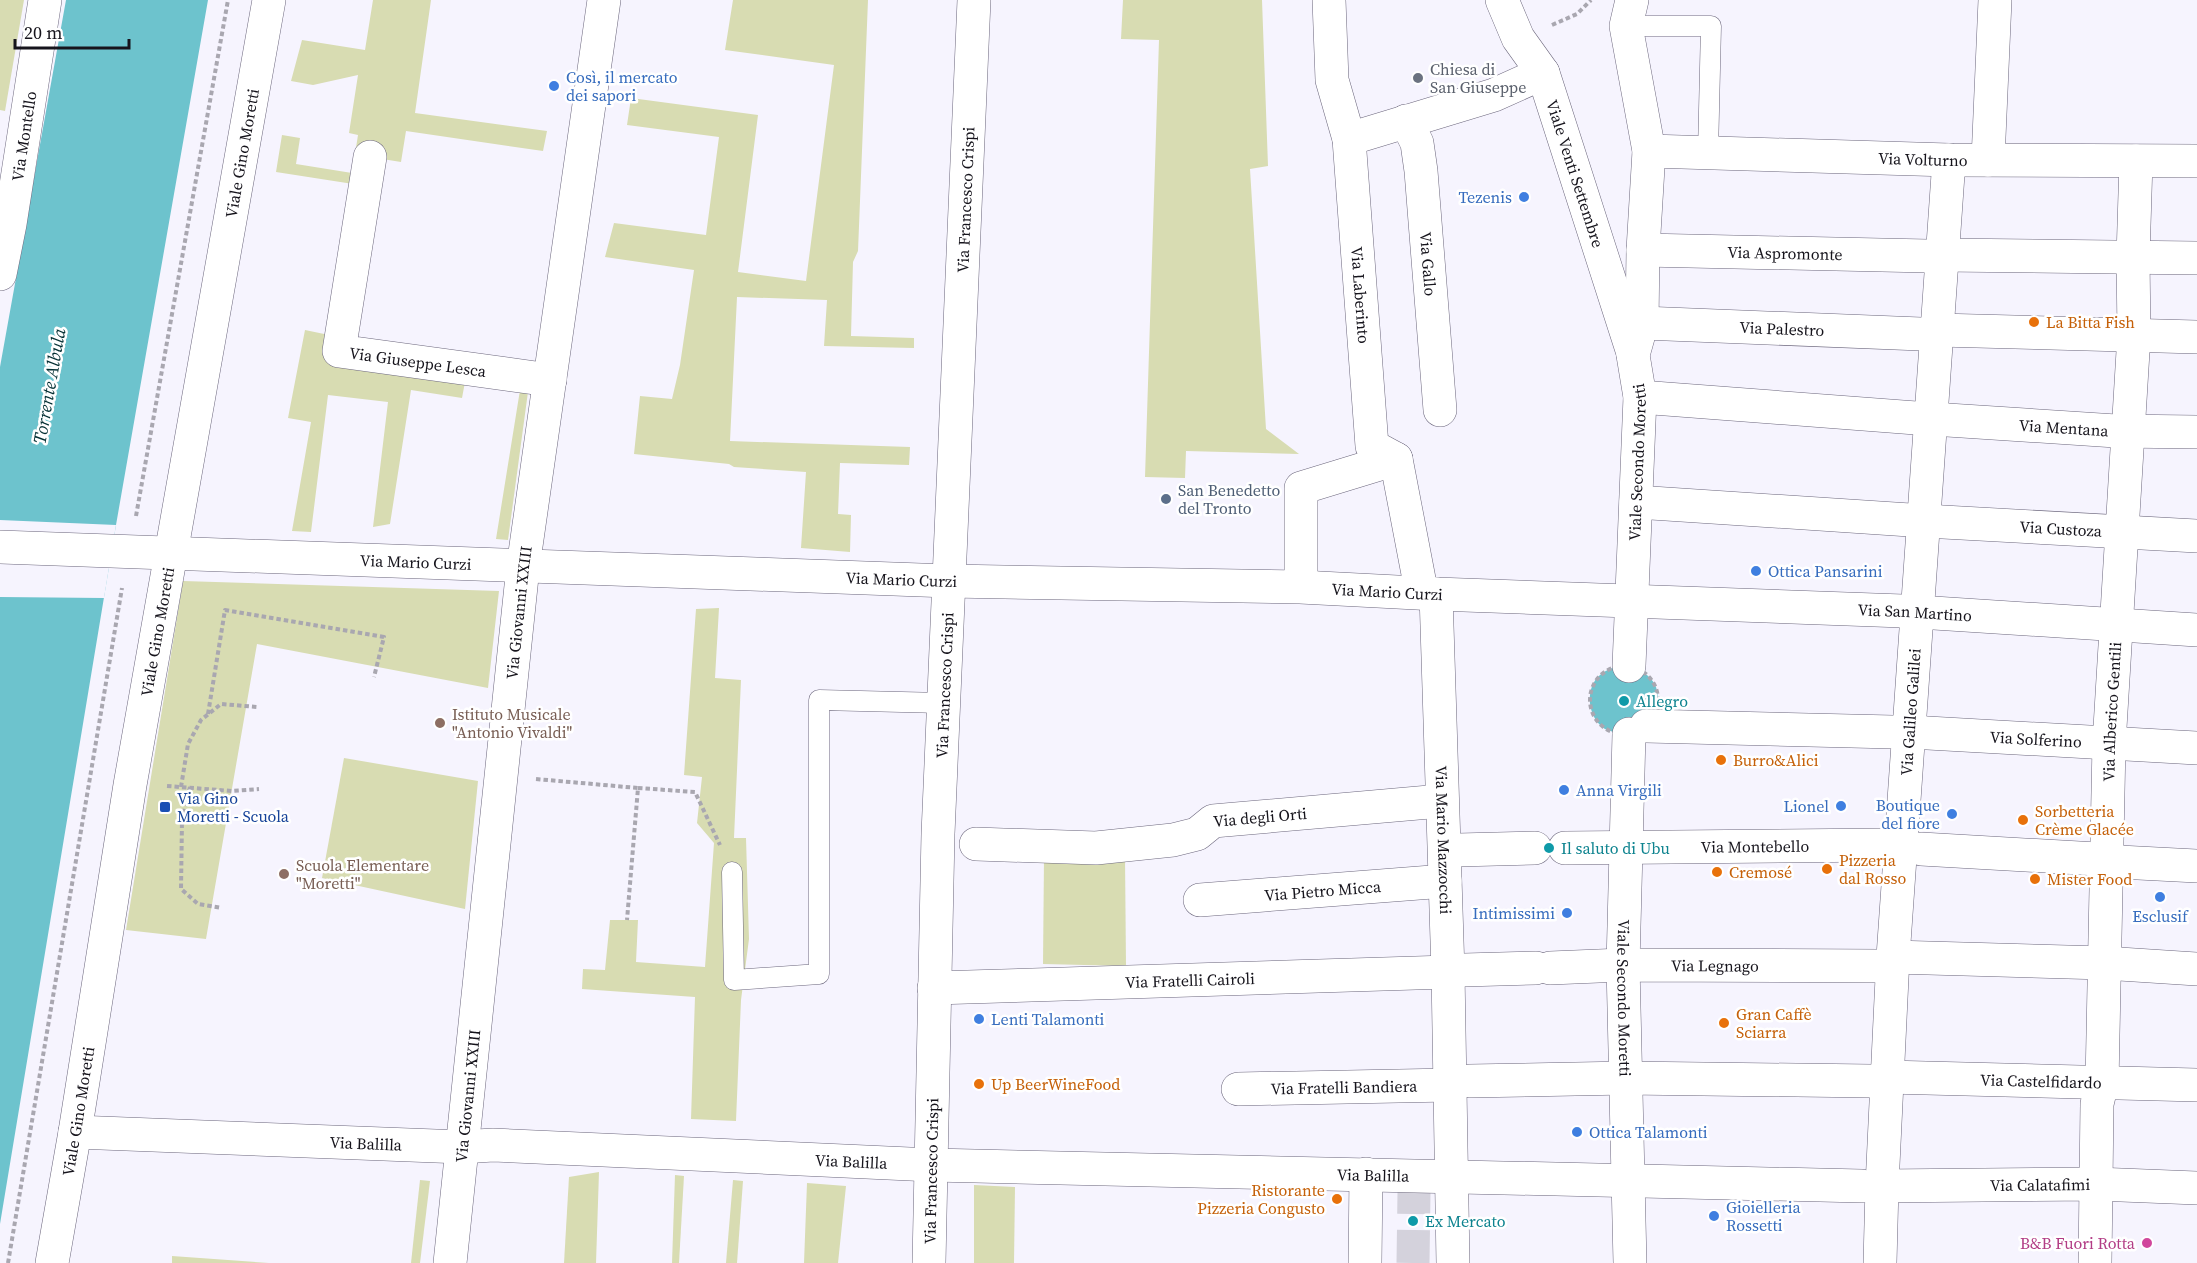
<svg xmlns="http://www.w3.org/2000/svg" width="2197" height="1263" font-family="'Source Serif 4',serif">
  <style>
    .green { fill: #d8dcb2 }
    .water { fill: #6dc3cd }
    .pier { fill: #f6f4fe }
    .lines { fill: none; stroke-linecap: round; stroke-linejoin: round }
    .street-tunnel { stroke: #d4d2dc; stroke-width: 33; stroke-dasharray: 33 16; stroke-linecap: butt }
    .lane-casing { stroke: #6c677d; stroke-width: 21 }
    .street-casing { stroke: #6c677d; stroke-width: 34 }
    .secondary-casing { stroke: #6c677d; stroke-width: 34 }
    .path { stroke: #a9a7b0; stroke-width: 4; stroke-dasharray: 4.5 3; stroke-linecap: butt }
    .lane { stroke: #fff; stroke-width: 20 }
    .street { stroke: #fff; stroke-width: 33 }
    .secondary { stroke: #fff; stroke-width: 33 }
    .worship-dot { fill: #6b7280; stroke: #fff; stroke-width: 2 }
    .shop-dot { fill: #3f7fe0; stroke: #fff; stroke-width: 2 }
    .food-dot { fill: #e8710a; stroke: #fff; stroke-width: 2 }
    .service-dot { fill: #5c6f8a; stroke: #fff; stroke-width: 2 }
    .culture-dot { fill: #0f9aa8; stroke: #fff; stroke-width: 2 }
    .education-dot { fill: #8d6e63; stroke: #fff; stroke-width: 2 }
    .transit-dot { fill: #1a4fb4; stroke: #fff; stroke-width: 2 }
    .hotel-dot { fill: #d1479c; stroke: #fff; stroke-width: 2 }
    .labels { text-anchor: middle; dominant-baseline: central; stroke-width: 5; stroke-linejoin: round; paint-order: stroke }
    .worship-label { font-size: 16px; fill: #5b616d; stroke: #fff; text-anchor: start }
    .shop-label { font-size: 16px; fill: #366cbe; stroke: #fff; text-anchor: start }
    .street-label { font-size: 16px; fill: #16141c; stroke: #fff }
    .food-label { font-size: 16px; fill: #c56008; stroke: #fff; text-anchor: start }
    .service-label { font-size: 16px; fill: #4e5e75; stroke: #fff; text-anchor: start }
    .culture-label { font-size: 16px; fill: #0d838f; stroke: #fff; text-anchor: start }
    .education-label { font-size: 16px; fill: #785e54; stroke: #fff; text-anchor: start }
    .transit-label { font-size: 16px; fill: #164399; stroke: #fff; text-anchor: start }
    .hotel-label { font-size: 16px; fill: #b23c85; stroke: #fff; text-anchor: end }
    .water-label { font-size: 18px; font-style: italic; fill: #032f33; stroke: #fff }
  </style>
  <rect width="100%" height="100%" fill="#f6f4fe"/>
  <g class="green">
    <polygon points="0,0 24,0 5,111 0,110"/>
    <polygon points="373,0 431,0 415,113 547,131 543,151 406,131 401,162 370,157 366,186 276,172 282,135 300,138 296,164 352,173 358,135 349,133 358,75 313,85 291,81 302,40 365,50"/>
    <polygon points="733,0 868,0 858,251 853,262 851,336 914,338 914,348 824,346 827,300 737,297 730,441 910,447 909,465 840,463 838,514 851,515 850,552 801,548 806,472 734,467 729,464 634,454 640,396 672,399 680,365 694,270 605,257 614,223 706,235 719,137 627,125 631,98 758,115 738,272 806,281 834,65 725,50"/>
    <polygon points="1123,0 1262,0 1268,166 1250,169 1266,429 1299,454 1186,451 1185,478 1145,477 1159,40 1121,39"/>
    <polygon points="305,330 530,377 508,540 496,539 520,390 465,382 462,398 411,390 390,524 373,527 388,402 328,395 311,532 292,531 311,422 288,418"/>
    <polygon points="183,581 499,591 488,688 257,644 206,939 126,930"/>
    <polygon points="719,608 715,678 741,680 734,838 746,838 749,939 741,1000 736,1121 691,1119 695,997 582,989 583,969 605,970 610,920 638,920 636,962 705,967 714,843 697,823 702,777 684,775 696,609"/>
    <polygon points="344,758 478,781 465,909 322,878"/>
    <polygon points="1125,857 1126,966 1043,964 1044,858"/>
    <polygon points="599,1172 596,1263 564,1263 569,1177"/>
    <polygon points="675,1175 684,1176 679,1263 672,1263"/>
    <polygon points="420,1180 430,1181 420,1263 411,1263"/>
    <polygon points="733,1180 743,1181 737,1263 726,1263"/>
    <polygon points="807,1183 846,1186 838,1263 804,1263"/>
    <polygon points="974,1185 1015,1187 1014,1263 974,1263"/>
    <polygon points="172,1256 269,1263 172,1263"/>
  </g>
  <g class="water">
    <polygon points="66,0 208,0 116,525 0,1224 0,367"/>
    <path d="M 1621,665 C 1651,671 1665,685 1654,716 L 1619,734 C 1615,732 1609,731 1605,729 C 1589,719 1585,694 1596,679 C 1603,671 1611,668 1621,665 Z"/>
  </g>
  <polygon class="pier" points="0,520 116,525 104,598 0,597"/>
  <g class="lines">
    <polyline class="street-tunnel" points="1413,1263 1414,1192"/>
    <g class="lane-casing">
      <g id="lane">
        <polyline points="1626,26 1711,26 1708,153"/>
        <polyline points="732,872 734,980 819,974 819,700 943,703"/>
      </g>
    </g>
    <g class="street-casing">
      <g id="street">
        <path id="s1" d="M 1329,0 L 1332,80 L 1349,139 L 1372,446 L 1396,459 L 1419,579"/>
        <path id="s2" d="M 1502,0 L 1518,38 L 1543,73 L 1633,353"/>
        <path id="s3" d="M 1406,121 L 1417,143 L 1421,171 L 1440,410"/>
        <polyline points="1349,139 1494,95 1543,73"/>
        <path id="s4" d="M 1649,151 L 1949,160 L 2197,161"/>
        <path id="s5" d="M 370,157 L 339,351 L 550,380"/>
        <polyline points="1988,160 1995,0"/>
        <path id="s6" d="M 1643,250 L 1928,256"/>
        <polyline points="1944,255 2197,258"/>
        <path id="s7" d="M 0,274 L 10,224 L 45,0"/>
        <path id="s8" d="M 1642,323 L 1921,334"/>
        <polyline points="1938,330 2197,337"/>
        <polyline points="1640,397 1916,418"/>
        <path id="s9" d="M 1932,419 L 2116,431 L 2197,432"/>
        <polyline points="1636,502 1910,520"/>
        <path id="s10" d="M 1925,521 L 2197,536"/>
        <polyline points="1301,575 1301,488 1396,459"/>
        <path id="s11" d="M 1436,594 L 1448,972 L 1453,1263"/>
        <path id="s12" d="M 1629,666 L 1640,397 L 1633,355 L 1642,323 L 1643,250 L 1649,151 L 1626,26 L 1632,0"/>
        <polyline points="1646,726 1893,732"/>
        <path id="s13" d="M 1910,732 L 2197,748"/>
        <path id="s14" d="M 1629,734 L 1623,965 L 1630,1263"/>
        <path id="s15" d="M 976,844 L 1096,848 L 1173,840 L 1197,834 L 1213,821 L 1441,801"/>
        <path id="s16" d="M 1565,848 L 1885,845"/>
        <polyline points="1921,849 2097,859"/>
        <polyline points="1458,850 1535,848"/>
        <polyline points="2119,862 2197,866"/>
        <path id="s17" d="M 1200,900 L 1445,881"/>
        <polyline points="1893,957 2104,963 2197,969"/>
        <path id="s18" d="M 1550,968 L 1623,965 L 1879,966"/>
        <polyline points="1464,970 1536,968"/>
        <path id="s19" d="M 934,988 L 1448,972"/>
        <path id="s20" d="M 1887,1077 L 2197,1085"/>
        <polyline points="1469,1081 1627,1078 1871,1081"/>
        <path id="s21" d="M 1238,1089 L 1450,1085"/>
        <path id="s22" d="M 75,1132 L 462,1147 L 493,1145 L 932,1165 L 1862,1186"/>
        <path id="s23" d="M 1882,1186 L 2096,1184 L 2197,1188"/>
        <path id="s24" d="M 52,1263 L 75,1132 L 130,785 L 269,0"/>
        <path id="s25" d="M 450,1263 L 523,567 L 604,0"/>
        <path id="s26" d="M 929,1263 L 938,834 L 974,0"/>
        <polyline points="1365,1263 1366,1174"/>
        <path id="s27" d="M 1880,1263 L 1882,1186 L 1893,957 L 1949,160"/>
        <path id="s28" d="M 2095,1263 L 2097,1104 L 2102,1083 L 2109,744 L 2134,335 L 2133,258 L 2136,161"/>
      </g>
    </g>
    <g class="secondary-casing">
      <g id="secondary">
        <path id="s29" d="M 0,547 L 949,581 L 1300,587 L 1436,594 L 1903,611 L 2197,630"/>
      </g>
    </g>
    <g class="path">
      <polyline points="1552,25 1577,14 1591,0"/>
      <polyline points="136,516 228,0"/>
      <circle cx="1624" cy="700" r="34"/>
      <polyline points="208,714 225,610 384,637 374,677"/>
      <polyline points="536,779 638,788 627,920"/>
      <polyline points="167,786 232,791 259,789"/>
      <polyline points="181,787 188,744 201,720 221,704 257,707"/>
      <polyline points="190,787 182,820 181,889 198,904 222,908"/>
      <polyline points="638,788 695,792 720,845"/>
      <polyline points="8,1263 122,588"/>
    </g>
    <use href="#lane" class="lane"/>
    <use href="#street" class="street"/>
    <use href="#secondary" class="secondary"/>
  </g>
  <circle class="worship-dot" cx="1418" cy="78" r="6"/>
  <g class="shop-dot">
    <circle cx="554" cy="86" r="6"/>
    <circle cx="1524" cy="197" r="6"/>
    <circle cx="1756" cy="571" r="6"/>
    <circle cx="1564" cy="790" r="6"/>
    <circle cx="1841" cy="806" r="6"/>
    <circle cx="1952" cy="814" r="6"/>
    <circle cx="2160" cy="897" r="6"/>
    <circle cx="1567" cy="913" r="6"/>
    <circle cx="979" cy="1019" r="6"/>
    <circle cx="1577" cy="1132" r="6"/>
    <circle cx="1714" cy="1216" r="6"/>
  </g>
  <g class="food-dot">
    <circle cx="2034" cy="322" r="6"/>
    <circle cx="1721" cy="760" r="6"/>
    <circle cx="2023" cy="820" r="6"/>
    <circle cx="1827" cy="869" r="6"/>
    <circle cx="1717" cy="872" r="6"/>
    <circle cx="2035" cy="879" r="6"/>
    <circle cx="1724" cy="1023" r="6"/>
    <circle cx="979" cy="1084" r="6"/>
    <circle cx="1337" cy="1199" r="6"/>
  </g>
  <circle class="service-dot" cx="1166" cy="499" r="6"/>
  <g class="culture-dot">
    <circle cx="1624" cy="701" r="6"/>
    <circle cx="1549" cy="848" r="6"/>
    <circle cx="1413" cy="1221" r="6"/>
  </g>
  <g class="education-dot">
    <circle cx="440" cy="723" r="6"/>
    <circle cx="284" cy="874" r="6"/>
  </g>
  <rect class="transit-dot" x="159" y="801" width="12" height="12" rx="3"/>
  <circle class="hotel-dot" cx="2147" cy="1243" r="6"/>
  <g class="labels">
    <g class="worship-label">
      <text x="1430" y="69">Chiesa di<tspan x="1430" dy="18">San Giuseppe</tspan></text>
    </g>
    <g class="shop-label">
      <text x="566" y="77">Così, il mercato<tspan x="566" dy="18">dei sapori</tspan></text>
      <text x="1512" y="197" text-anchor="end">Tezenis</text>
      <text x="1768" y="571">Ottica Pansarini</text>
      <text x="1576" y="790">Anna Virgili</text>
      <text x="1940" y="805" text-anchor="end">Boutique<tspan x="1940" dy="18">del fiore</tspan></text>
      <text x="1829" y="806" text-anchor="end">Lionel</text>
      <text x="1555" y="913" text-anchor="end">Intimissimi</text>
      <text x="2160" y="916" text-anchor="middle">Esclusif</text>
      <text x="991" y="1019">Lenti Talamonti</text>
      <text x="1589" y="1132">Ottica Talamonti</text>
      <text x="1726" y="1207">Gioielleria<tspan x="1726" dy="18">Rossetti</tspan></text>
    </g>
    <g class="street-label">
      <text stroke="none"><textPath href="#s7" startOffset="140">Via Montello</textPath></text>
      <text stroke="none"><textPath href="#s24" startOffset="1126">Viale Gino Moretti</textPath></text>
      <text stroke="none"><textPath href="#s4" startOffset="274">Via Volturno</textPath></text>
      <text stroke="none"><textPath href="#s2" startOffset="190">Viale Venti Settembre</textPath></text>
      <text stroke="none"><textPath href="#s26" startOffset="1064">Via Francesco Crispi</textPath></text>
      <text stroke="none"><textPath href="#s6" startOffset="142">Via Aspromonte</textPath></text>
      <text stroke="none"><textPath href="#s3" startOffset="146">Via Gallo</textPath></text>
      <text stroke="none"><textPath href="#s1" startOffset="298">Via Laberinto</textPath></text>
      <text stroke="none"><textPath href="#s8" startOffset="140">Via Palestro</textPath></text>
      <text stroke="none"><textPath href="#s5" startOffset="276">Via Giuseppe Lesca</textPath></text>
      <text stroke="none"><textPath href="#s9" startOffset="132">Via Mentana</textPath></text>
      <text stroke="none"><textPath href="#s12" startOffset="204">Viale Secondo Moretti</textPath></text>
      <text stroke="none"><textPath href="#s10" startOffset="136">Via Custoza</textPath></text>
      <text stroke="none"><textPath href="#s29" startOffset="416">Via Mario Curzi</textPath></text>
      <text stroke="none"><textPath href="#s29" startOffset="902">Via Mario Curzi</textPath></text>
      <text stroke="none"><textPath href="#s29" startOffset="1388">Via Mario Curzi</textPath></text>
      <text stroke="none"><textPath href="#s25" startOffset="654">Via Giovanni XXIII</textPath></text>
      <text stroke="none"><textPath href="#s29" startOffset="1916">Via San Martino</textPath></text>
      <text stroke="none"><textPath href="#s24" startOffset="640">Viale Gino Moretti</textPath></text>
      <text stroke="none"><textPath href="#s26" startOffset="578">Via Francesco Crispi</textPath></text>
      <text stroke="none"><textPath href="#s27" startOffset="552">Via Galileo Galilei</textPath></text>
      <text stroke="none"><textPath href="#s28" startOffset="552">Via Alberico Gentili</textPath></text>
      <text stroke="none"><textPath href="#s13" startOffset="126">Via Solferino</textPath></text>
      <text stroke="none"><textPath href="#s15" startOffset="290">Via degli Orti</textPath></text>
      <text stroke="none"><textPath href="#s11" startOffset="246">Via Mario Mazzocchi</textPath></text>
      <text stroke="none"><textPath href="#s16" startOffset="190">Via Montebello</textPath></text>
      <text stroke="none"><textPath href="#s17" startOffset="123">Via Pietro Micca</textPath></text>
      <text stroke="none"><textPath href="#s18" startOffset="165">Via Legnago</textPath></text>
      <text stroke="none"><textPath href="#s19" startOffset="256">Via Fratelli Cairoli</textPath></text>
      <text stroke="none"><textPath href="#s14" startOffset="264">Viale Secondo Moretti</textPath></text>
      <text stroke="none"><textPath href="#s20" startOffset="154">Via Castelfidardo</textPath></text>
      <text stroke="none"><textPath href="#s21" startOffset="106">Via Fratelli Bandiera</textPath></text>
      <text stroke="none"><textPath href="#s25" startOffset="168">Via Giovanni XXIII</textPath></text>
      <text stroke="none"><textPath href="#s24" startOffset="154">Viale Gino Moretti</textPath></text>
      <text stroke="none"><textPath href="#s22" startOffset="291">Via Balilla</textPath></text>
      <text stroke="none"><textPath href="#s22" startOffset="777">Via Balilla</textPath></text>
      <text stroke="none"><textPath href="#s26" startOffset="92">Via Francesco Crispi</textPath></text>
      <text stroke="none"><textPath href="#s22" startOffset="1299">Via Balilla</textPath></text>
      <text stroke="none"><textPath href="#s23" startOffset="158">Via Calatafimi</textPath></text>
    </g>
    <g class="food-label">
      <text x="2046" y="322">La Bitta Fish</text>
      <text x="1733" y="760">Burro&amp;Alici</text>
      <text x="2035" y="811">Sorbetteria<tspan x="2035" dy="18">Crème Glacée</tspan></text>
      <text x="1839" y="860">Pizzeria<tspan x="1839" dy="18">dal Rosso</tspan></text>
      <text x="1729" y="872">Cremosé</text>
      <text x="2047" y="879">Mister Food</text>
      <text x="1736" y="1014">Gran Caffè<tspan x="1736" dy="18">Sciarra</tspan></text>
      <text x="991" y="1084">Up BeerWineFood</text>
      <text x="1325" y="1190" text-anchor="end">Ristorante<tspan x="1325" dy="18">Pizzeria Congusto</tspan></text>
    </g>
    <g class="service-label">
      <text x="1178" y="490">San Benedetto<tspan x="1178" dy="18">del Tronto</tspan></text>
    </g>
    <g class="culture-label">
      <text x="1636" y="701">Allegro</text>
      <text x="1561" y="848">Il saluto di Ubu</text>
      <text x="1425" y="1221">Ex Mercato</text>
    </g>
    <g class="education-label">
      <text x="452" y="714">Istituto Musicale<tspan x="452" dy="18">"Antonio Vivaldi"</tspan></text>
      <text x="296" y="865">Scuola Elementare<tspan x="296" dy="18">"Moretti"</tspan></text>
    </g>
    <g class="transit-label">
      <text x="177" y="798">Via Gino<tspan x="177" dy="18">Moretti - Scuola</tspan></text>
    </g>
    <g class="hotel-label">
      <text x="2135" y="1243">B&amp;B Fuori Rotta</text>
    </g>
    <g class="water-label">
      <text transform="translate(49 386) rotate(-80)">Torrente Albula</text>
    </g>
  </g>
  <path d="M15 39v9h114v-9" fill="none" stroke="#16141c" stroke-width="3"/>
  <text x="24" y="39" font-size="18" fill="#16141c" stroke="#ffffff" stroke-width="4.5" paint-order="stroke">20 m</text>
</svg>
